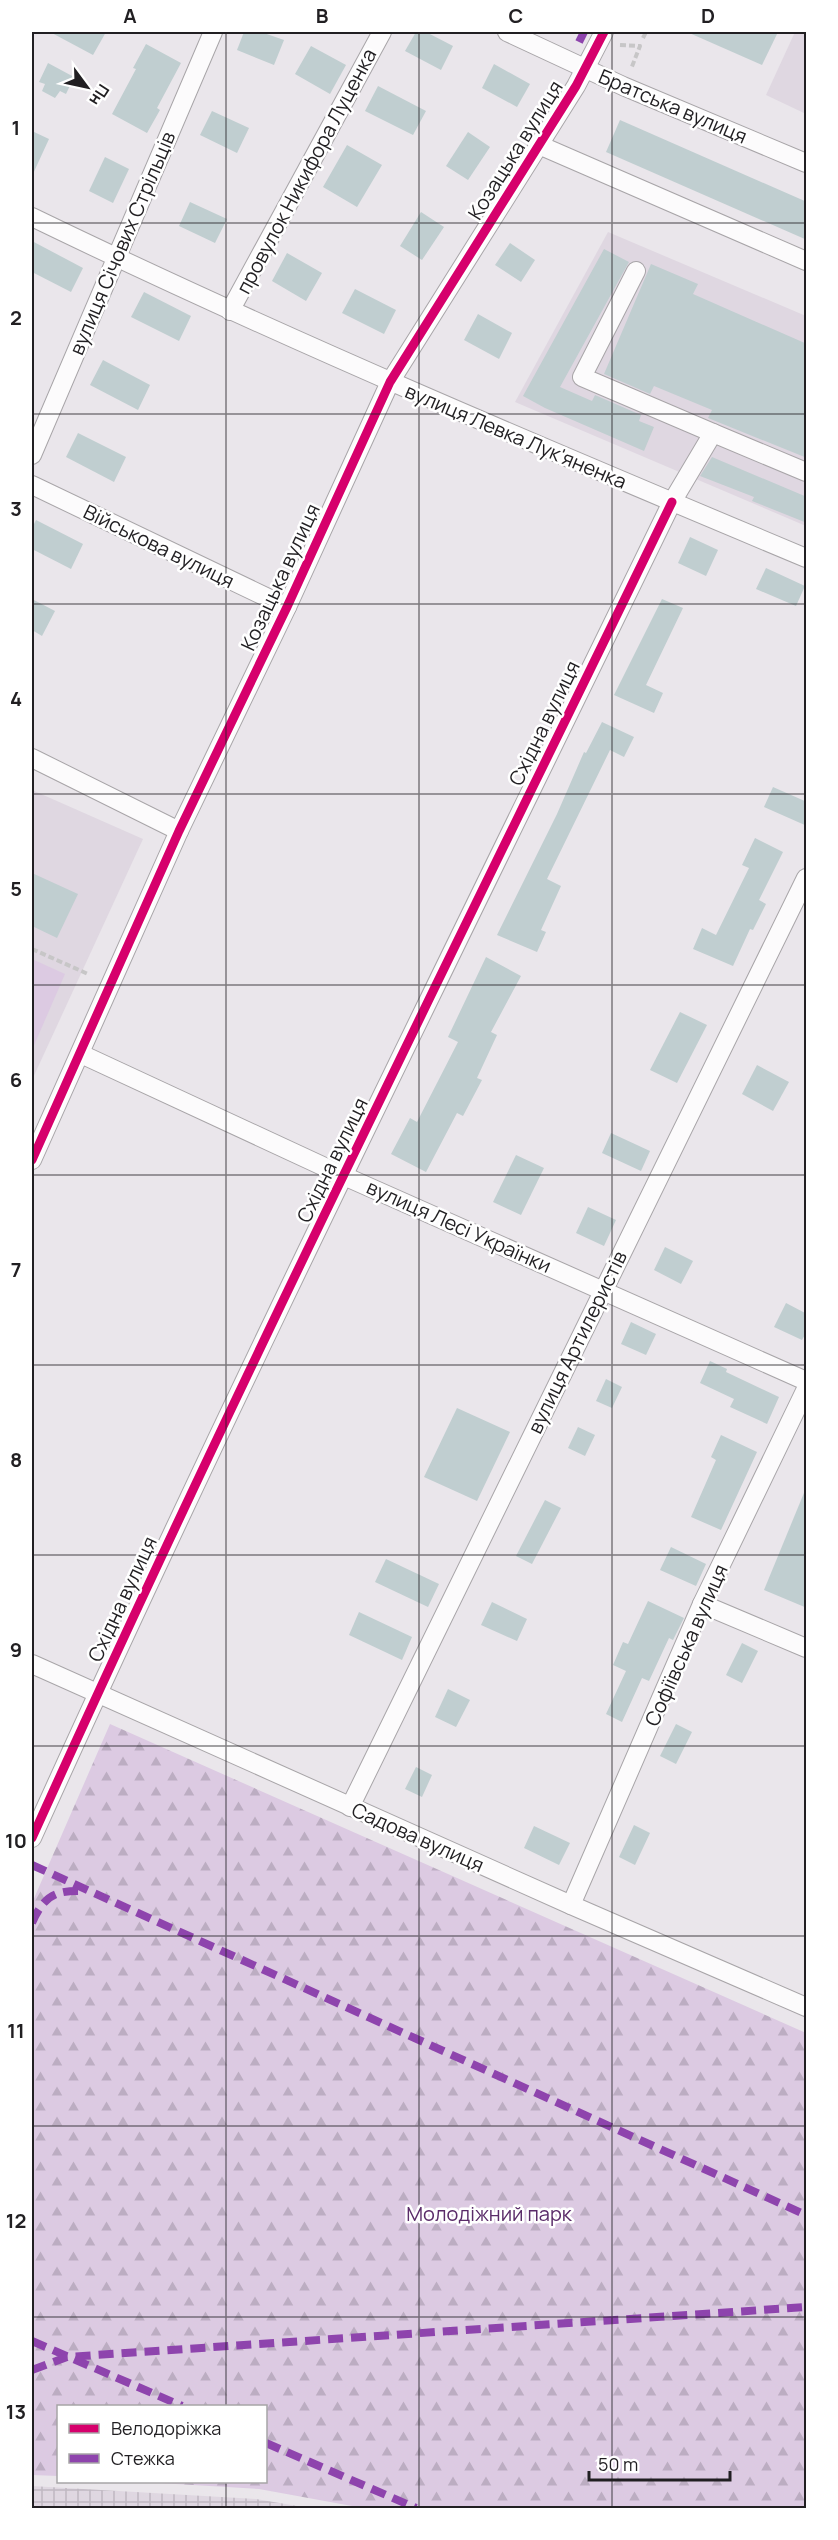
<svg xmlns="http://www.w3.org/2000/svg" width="838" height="2540" font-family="Manrope,sans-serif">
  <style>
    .built { fill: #dfd7e1 }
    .industrial { fill: url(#industrial-grid) }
    .forest { fill: url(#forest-firs) }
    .green { fill: #dccae2 }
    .building { fill: #c0ced0 }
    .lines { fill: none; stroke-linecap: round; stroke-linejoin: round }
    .minor-casing { stroke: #a8a5a8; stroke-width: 20 }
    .path { stroke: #c7c6c7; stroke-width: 4; stroke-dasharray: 6 3; stroke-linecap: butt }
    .minor { stroke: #fcfbfc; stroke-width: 18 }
    .quiet { stroke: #8e44ad; stroke-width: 8; stroke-dasharray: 15 8; stroke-linecap: butt }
    .cycleway-casing { stroke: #fff; stroke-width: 13 }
    .cycleway { stroke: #d6006c; stroke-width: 9 }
    .grid { fill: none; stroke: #211f22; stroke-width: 1.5; stroke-opacity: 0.55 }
    .labels { text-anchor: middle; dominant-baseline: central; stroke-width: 5; stroke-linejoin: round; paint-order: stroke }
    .street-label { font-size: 20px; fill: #211f22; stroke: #fff }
    .park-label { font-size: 20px; fill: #5a2b69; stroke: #fff }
    .neatline { fill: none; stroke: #211f22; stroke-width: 2 }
    .grid-label { font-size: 20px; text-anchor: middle; font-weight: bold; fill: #211f22 }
  </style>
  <defs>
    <pattern id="industrial-grid" width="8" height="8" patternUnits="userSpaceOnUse" patternTransform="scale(1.5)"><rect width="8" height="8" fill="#dfd7e1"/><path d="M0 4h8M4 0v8" fill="none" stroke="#bfb8c1"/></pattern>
    <pattern id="forest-firs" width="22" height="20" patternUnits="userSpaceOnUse" patternTransform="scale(1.5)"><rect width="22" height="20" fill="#dccae2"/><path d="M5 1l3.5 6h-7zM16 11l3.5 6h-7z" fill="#bcadc2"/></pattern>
  </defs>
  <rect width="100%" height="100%" fill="#eae6eb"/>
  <g class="built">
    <polygon points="795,32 806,32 806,114 766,95"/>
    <polygon points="608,232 806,316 806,526 515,402"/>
    <polygon points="32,790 143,839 32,1080"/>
  </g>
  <polygon class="industrial" points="32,2486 256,2499 309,2508 32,2508"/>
  <polygon class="forest" points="110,1724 806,2033 806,2508 363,2508 259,2489 142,2482 266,2482 266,2406 58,2406 58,2476 32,2475 32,1903"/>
  <polygon class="green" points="32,959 65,974 32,1050"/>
  <g class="building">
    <polygon points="50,32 106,32 93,55"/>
    <polygon points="244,32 261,32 284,40 274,65 237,50"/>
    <polygon points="416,32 426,32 453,46 441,70 405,51"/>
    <polygon points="687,32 778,32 762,65"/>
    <polygon points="146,44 181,63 157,108 160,110 147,133 112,114 136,69 133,68"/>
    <polygon points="311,46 346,65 330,94 295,74"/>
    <polygon points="48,63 74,77 66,94 60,91 55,98 42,91 45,84 39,82"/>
    <polygon points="494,64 530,84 517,107 482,88"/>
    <polygon points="378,86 426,111 413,135 365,111"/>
    <polygon points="212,111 249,128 237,153 200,135"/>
    <polygon points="620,120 807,202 807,240 606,152"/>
    <polygon points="32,131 49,139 32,176"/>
    <polygon points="468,132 490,147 468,180 446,166"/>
    <polygon points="347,145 382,165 357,207 323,187"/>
    <polygon points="105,157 129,169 113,203 89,191"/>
    <polygon points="190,202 227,219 215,243 179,226"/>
    <polygon points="421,212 444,227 422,260 400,246"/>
    <polygon points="32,241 83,268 71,292 32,272"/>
    <polygon points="510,243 535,260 521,282 495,265"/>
    <polygon points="604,249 629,262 560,387 592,401 595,395 641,415 639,421 654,427 644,451 545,408 523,396"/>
    <polygon points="287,253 322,273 306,301 272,281"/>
    <polygon points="651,264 698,284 693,294 807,344 807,458 708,418 712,410 654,386 650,394 604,374"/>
    <polygon points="355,289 396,310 384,334 342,313"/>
    <polygon points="144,292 191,316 179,341 131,317"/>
    <polygon points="478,314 512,333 499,359 464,340"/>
    <polygon points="103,360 150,385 138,410 90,385"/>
    <polygon points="78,433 126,457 114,482 66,457"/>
    <polygon points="712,457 807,497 807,523 752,501 754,497 700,476"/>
    <polygon points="36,520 83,544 71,569 32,549 32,528"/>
    <polygon points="690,537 718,550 706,576 678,563"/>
    <polygon points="766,568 805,586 796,606 756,589"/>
    <polygon points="32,599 55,611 42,636 32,630"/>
    <polygon points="662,599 683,608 646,685 663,693 654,713 614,695"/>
    <polygon points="602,722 634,737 624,757 610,750 547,879 561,886 541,930 546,932 537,952 497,935 557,814 584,752 586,753"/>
    <polygon points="773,787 807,802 807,826 764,807"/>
    <polygon points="755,838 783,852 759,900 766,904 753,930 750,929 733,966 693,949 702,928 716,935 749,868 742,865"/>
    <polygon points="32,873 78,894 57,938 32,926"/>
    <polygon points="486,957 521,976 491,1032 497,1035 477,1078 482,1080 463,1116 457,1113 426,1172 391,1154 410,1118 417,1122 458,1042 448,1037"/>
    <polygon points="680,1012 707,1025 677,1083 650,1070"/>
    <polygon points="757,1065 789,1082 773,1111 742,1094"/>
    <polygon points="611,1133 650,1151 641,1171 602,1153"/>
    <polygon points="516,1155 544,1168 521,1215 493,1202"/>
    <polygon points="588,1207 616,1220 604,1246 576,1233"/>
    <polygon points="665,1247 693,1261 681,1284 654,1270"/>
    <polygon points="786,1303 807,1314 807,1331 802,1340 774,1327"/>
    <polygon points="631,1322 656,1334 646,1355 621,1344"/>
    <polygon points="710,1361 727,1369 726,1372 779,1397 767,1424 730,1407 734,1399 700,1383"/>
    <polygon points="606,1379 622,1387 612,1408 596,1401"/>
    <polygon points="457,1408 510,1432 477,1501 424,1477"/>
    <polygon points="578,1427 595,1435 585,1456 568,1448"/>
    <polygon points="721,1435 757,1452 721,1530 691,1517 716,1460 711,1457"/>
    <polygon points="806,1488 807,1488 807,1608 764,1590"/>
    <polygon points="545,1500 561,1508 532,1564 516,1556"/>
    <polygon points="671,1547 706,1564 696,1586 660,1570"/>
    <polygon points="386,1559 439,1584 428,1607 375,1582"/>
    <polygon points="648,1601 684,1618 673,1640 669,1638 649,1681 642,1678 622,1722 606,1714 626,1671 613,1665 623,1642 628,1644"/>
    <polygon points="492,1602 527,1619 517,1641 481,1625"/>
    <polygon points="359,1612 412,1637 402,1660 349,1635"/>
    <polygon points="742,1643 758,1651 742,1683 726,1675"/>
    <polygon points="448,1689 470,1700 456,1727 435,1717"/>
    <polygon points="676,1724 692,1732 676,1764 660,1756"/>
    <polygon points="416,1767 432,1775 422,1797 405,1789"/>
    <polygon points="634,1825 650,1833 635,1865 619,1857"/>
    <polygon points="534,1826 570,1843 559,1865 524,1848"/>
  </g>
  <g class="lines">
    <g class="minor-casing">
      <g id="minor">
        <polyline points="507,32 623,86 806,163"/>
        <polyline points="539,145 806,261"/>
        <path d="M 32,217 C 286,340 546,449 806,558"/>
        <polyline points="230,311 382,32"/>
        <polyline points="713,433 806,472"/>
        <polyline points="32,455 213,32"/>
        <polyline points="32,485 287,607"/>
        <polyline points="32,758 179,831"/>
        <polyline points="81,1054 344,1176 806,1381"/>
        <polyline points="32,1160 179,831 287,607 390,382 576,86 604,32"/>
        <polyline points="702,1604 806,1648"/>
        <polyline points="32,1664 571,1905 806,2007"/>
        <polyline points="350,1807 806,878"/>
        <path d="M 32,1838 C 235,1388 456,946 672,502 L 713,433 L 582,377 L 636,271"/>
        <polyline points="571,1905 702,1604 806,1389"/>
      </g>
    </g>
    <g class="path">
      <polyline points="643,38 646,32"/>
      <polyline points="620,45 640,46 631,69"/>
      <polyline points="32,949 88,974"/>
    </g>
    <use href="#minor" class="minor"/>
    <g class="quiet">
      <polyline points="579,42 584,32"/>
      <polyline points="32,1865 806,2215"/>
      <path d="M 32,1923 C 44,1895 56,1890 85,1891"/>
      <polyline points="32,2341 182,2406"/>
      <polyline points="32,2370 67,2357 806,2307"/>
      <polyline points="266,2443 416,2508"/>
    </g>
    <g class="cycleway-casing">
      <g id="cycleway">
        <polyline points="32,1160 179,831 287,607 390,382 576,86 604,32"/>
        <path d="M 32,1838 C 235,1388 456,946 672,502"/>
      </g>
    </g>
    <use href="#cycleway" class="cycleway"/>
  </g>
  <path class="grid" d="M 226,32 L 226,2406M 419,32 L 419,2508M 612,32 L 612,2508M 32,223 L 806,223M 32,414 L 806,414M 32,604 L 806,604M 32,794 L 806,794M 32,985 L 806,985M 32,1175 L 806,1175M 32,1365 L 806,1365M 32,1555 L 806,1555M 32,1746 L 806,1746M 32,1936 L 806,1936M 32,2126 L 806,2126M 32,2317 L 806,2317M 226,2482 L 226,2508"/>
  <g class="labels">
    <g class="street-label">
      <text transform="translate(673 106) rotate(23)">Братська вулиця</text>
      <text transform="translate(515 150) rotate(-58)">Козацька вулиця</text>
      <text transform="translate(306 171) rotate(-62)">провулок Никифора Луценка</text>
      <text transform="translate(122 243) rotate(-67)">вулиця Січових Стрільців</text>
      <text transform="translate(516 436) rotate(23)">вулиця Левка Лук'яненка</text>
      <text transform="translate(159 546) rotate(26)">Військова вулиця</text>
      <text transform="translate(280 577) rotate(-65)">Козацька вулиця</text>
      <text transform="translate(544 723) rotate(-64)">Східна вулиця</text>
      <text transform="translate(332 1160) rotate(-64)">Східна вулиця</text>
      <text transform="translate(459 1226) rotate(24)">вулиця Лесі Українки</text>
      <text transform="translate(577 1342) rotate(-64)">вулиця Артилеристів</text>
      <text transform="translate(122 1599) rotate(-65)">Східна вулиця</text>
      <text transform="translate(686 1645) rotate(-66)">Софіївська вулиця</text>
      <text transform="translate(418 1837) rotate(24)">Садова вулиця</text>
    </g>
    <g class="park-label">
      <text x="489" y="2213">Молодіжний парк</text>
    </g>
  </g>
  <rect width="838" height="2540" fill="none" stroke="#ffffff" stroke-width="66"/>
  <rect x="57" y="2405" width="210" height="78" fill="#ffffff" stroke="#a6a5a7" stroke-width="1.5"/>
  <rect x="69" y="2424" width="30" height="9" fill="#d6006c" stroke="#a6a5a7" stroke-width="1.5"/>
  <text x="111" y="2435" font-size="18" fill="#211f22">Велодоріжка</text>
  <rect x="69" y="2454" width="30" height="9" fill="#8e44ad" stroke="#a6a5a7" stroke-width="1.5"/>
  <text x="111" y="2465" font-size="18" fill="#211f22">Стежка</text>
  <g transform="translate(87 87) rotate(123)" stroke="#ffffff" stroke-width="4.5" paint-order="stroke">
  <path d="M0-4.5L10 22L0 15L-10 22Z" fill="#211f22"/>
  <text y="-9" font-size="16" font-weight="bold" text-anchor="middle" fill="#211f22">Пн</text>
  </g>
  <path d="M589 2471v9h141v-9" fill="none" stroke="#211f22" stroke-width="3"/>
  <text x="598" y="2471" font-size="18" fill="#211f22" stroke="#ffffff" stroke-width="4.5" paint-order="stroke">50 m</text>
  <rect x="33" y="33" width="772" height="2474" class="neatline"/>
  <g class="grid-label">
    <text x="130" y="23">A</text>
    <text x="322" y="23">B</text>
    <text x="516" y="23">C</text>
    <text x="708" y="23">D</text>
    <text x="16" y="135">1</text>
    <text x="16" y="325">2</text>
    <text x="16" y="516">3</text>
    <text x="16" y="706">4</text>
    <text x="16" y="896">5</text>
    <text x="16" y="1087">6</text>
    <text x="16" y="1277">7</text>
    <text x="16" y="1467">8</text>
    <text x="16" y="1657">9</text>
    <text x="16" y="1848">10</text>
    <text x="16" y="2038">11</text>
    <text x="16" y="2228">12</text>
    <text x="16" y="2419">13</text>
  </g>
</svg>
